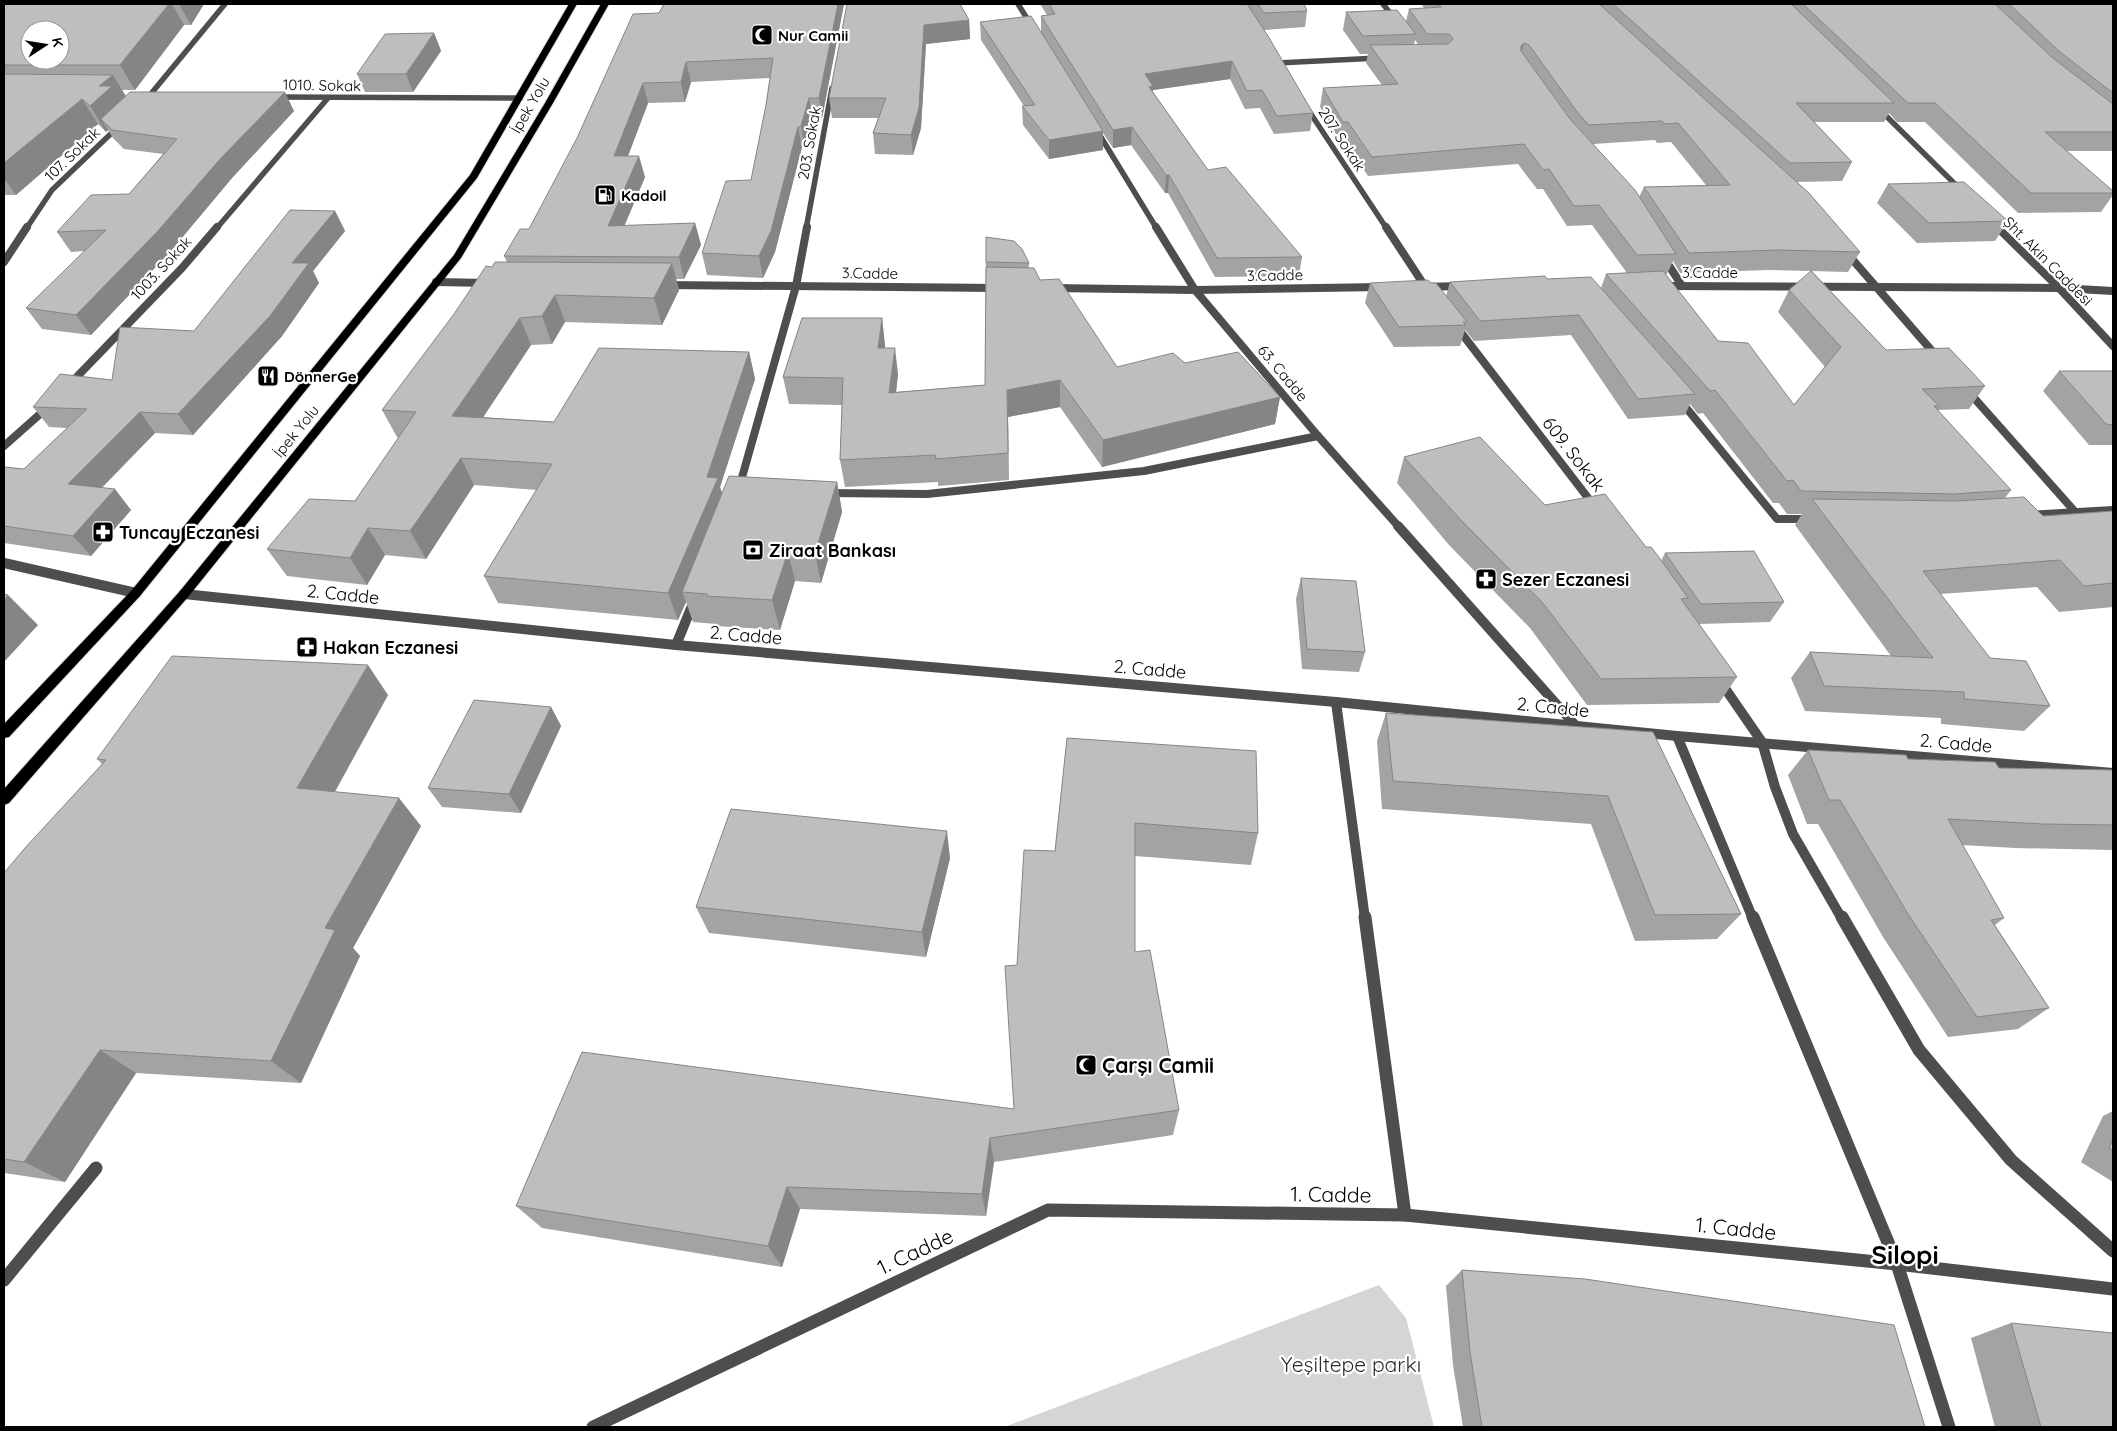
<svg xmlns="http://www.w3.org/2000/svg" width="2117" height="1431" font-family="Quicksand,sans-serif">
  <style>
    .green { fill: #d5d5d5 }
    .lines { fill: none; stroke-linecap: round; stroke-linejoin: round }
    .trunk-casing { stroke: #dbdbdb; stroke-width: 2 }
    .minor-far3 { stroke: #4e4e4e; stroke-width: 5.5 }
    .minor-far2 { stroke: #4e4e4e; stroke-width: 8 }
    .minor-far1 { stroke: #4e4e4e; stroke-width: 10 }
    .minor { stroke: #4e4e4e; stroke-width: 13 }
    .tertiary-far3 { stroke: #4e4e4e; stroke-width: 5.5 }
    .tertiary-far2 { stroke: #4e4e4e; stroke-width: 8 }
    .tertiary-far1 { stroke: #4e4e4e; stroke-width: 10 }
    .tertiary { stroke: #4e4e4e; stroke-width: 13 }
    .trunk { fill: #000; fill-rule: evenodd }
    .wall { fill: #a3a3a3; fill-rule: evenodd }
    .shaded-wall { fill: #858585 }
    .building { fill: #bebebe; stroke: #858585; fill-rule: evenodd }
    .labels { text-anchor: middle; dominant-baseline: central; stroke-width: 4.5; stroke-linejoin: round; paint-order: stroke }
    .far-poi-label { font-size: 15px; font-weight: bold; fill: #000; stroke: #fff; text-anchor: start }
    .far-street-label { font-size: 15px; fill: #000; stroke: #fff }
    .street-label { font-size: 18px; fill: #000; stroke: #fff }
    .poi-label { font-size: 18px; font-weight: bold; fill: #000; stroke: #fff; text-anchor: start }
    .near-poi-label { font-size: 21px; font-weight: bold; fill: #000; stroke: #fff; text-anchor: start }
    .near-street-label { font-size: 21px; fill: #000; stroke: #fff }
    .near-park-label { font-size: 21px; fill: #2c2c2c; stroke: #fff }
    .near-district-label { font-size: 26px; font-weight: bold; fill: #000; stroke: #fff }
  </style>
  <rect width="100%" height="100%" fill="#fff"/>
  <polygon class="green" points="1379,1285 1406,1318 1434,1427 1004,1427"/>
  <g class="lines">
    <g class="trunk-casing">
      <g id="trunk">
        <polygon points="569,4 577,4 477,178 140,596 9,737 4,738 4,724 132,590 470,175"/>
        <polygon points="601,4 609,4 553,103 461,258 188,597 9,803 4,805 4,789 180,591 454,255 545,103"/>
      </g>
    </g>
    <g class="minor-far3">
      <polyline points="1277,63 1379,58"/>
      <polyline points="275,97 520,98"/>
      <polyline points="145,101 225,4"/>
      <polyline points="1305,105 1387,229"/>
      <polyline points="26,229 52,190 120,125"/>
      <polyline points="216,229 328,98"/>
      <polyline points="806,229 832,88"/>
    </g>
    <g class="minor-far2">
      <polyline points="1386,227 1428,291"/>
      <polyline points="1845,251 1939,359"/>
      <polyline points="1663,256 1682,286"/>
      <polyline points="4,262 27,227"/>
      <polyline points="1456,326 1595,507"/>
      <polyline points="68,386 182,268 217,227"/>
      <polyline points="1967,390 2085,523"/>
      <polyline points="1679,399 1777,519 1810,519"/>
      <polyline points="4,446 48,407"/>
      <polyline points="739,488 796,286 807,227"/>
      <polyline points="826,493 927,494 1144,471 1318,436"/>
      <polyline points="2027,515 2113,510"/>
    </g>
    <g class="minor-far1">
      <polyline points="676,645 694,601"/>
      <polyline points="1720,681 1762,742 1775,787 1793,834 1842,919"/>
      <polyline points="1336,702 1365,919"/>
      <polyline points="1677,736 1753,919"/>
    </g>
    <g class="minor">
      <polyline points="1365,917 1405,1215"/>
      <polyline points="1753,917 1897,1264 1949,1427"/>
      <polyline points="1842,917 1919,1050 2011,1160 2113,1251"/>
      <polyline points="4,1280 96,1168"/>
    </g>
    <g class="tertiary-far3">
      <polyline points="1018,4 1033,28"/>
      <polyline points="1383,4 1396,21"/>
      <polyline points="1878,108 1962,191"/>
      <polyline points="1096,129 1157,229"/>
      <polyline points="1993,223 1999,229"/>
    </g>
    <g class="tertiary-far2">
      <polyline points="1156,227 1195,290 1318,436 1399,527"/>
      <polyline points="1997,227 2059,288 2113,346"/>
      <polyline points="436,282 488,283"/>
      <polyline points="665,285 998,288"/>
      <polyline points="1662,286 2059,288 2113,291"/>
      <polyline points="1425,287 1460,286"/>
      <polyline points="1052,288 1195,290 1380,287"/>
    </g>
    <g class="tertiary-far1">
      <polyline points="1398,526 1575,725"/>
      <polyline points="4,563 136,593"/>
      <polyline points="184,594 676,645 1336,702 1677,736 2113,773"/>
    </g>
    <polyline class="tertiary" points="593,1427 1048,1210 1405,1215 1897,1264 2113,1289"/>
    <use href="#trunk" class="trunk"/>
  </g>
  <g class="wall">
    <polygon points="4,4 204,4 191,25 184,25 135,90 122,90 126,96 294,111 232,178 170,252 91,335 42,329 26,308 85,251 71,252 57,232 129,194 163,154 124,149 113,138 108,130 106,132 98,124 16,195 4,195"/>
    <polygon points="664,4 844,4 822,118 812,118 805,147 802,147 775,252 763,278 707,275 702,253 751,180 766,105 770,78 691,82 685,102 648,103 628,156 645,177 624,226 695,223 701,245 684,279 676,279 679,290 662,325 565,322 552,344 531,345 483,417 554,422 749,352 755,379 720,487 722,493 837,482 842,512 821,583 795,581 780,630 716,626 716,624 693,622 686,602 678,620 498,603 484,576 537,490 474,485 426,559 385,555 367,585 287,576 267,549 355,501 399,438 397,437 382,410 492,267 507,262 504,256 529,229 659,13"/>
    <polygon points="1040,4 1304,4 1307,11 1305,27 1264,30 1313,113 1310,131 1274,134 1260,108 1245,109 1230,79 1153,90 1153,92 1208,170 1302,257 1299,276 1215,277 1168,193 1165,193 1131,145 1113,148 1103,133 1103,150 1049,159 1023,125 1022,106 1024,106 981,40 980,22 1041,32 1041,16 1047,15"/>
    <path d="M 1421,4 L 2113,4 L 2113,151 L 2067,151 L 2113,191 L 2113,195 L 2101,212 L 2018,213 L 1925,122 L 1897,122 L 1889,113 L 1884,122 L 1814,122 L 1852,162 L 1842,181 L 1797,182 L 1860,252 L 1848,272 L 1812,271 L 1886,350 L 1985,386 L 1969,409 L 1937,410 L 2011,490 L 2005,498 L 2043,516 L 2113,511 L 2113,607 L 2059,612 L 2037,587 L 1940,594 L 1990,658 L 2050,706 L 2024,731 L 1941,724 L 1941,718 L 1805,711 L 1791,678 L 1810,652 L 1891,656 L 1795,525 L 1802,514 L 1787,514 L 1779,503 L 1773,503 L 1703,413 L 1698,414 L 1690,404 L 1685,415 L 1628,419 L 1571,335 L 1474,341 L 1465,330 L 1460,346 L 1394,347 L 1365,303 L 1370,283 L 1431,283 L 1446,296 L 1450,282 L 1547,279 L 1601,288 L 1606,274 L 1627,273 L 1592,225 L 1567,226 L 1543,189 L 1537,189 L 1518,164 L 1368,176 L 1345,141 L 1340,141 L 1320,107 L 1323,88 L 1382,85 L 1366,63 L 1368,54 L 1360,54 L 1343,30 L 1346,12 L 1406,21 L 1409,9 L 1424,8 ZM 1415,40 L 1418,44 L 1414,44 ZM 1655,140 L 1657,143 L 1671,142 L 1706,185 L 1644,187 L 1639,197 L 1593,144 ZM 1673,261 L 1680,273 L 1768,270 L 1811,271 L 1789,290 L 1778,312 L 1825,367 L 1794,405 L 1718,341 L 1665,274 L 1667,274 Z"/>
    <polygon points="969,20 970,39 926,44 921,128 913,155 875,154 873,133 878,118 832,118 829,98"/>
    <polygon points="434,33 441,51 413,92 365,92 357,74"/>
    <polygon points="1888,184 2008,221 1995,241 1917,243 1877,203"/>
    <polygon points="335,211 345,231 313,271 319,283 282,336 193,435 155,433 102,488 131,510 91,556 4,543 4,467 24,469 67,428 49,427 33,407 112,380 194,331"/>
    <polygon points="986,237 1029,263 1029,268 1117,367 1185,363 1280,397 1275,424 1102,467 1060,407 1008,417 1009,480 938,486 938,482 845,487 840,460 842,405 789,404 783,377 882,318 885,348 898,374 896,392 985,385"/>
    <polygon points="2059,371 2113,371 2113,445 2089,445 2043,391"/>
    <polygon points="1404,457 1545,505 1646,547 1661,561 1665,553 1784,602 1770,622 1699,624 1737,677 1719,703 1587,705 1530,628 1449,545 1397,483"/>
    <polygon points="1301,578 1365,652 1359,672 1302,669 1296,599"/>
    <polygon points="388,695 335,792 421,826 353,948 360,956 301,1083 136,1073 65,1182 4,1173 4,873 102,764 97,759"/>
    <polygon points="551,707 561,726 521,813 442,807 428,788"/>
    <polygon points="1386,713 1653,732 1741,914 1717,939 1635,941 1591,824 1382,809 1377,741"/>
    <polygon points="1067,738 1258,833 1251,865 1135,856 1135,952 1179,1110 1173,1135 994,1162 986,1216 800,1209 782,1267 542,1228 516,1206 1014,1109 1017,965 1055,851"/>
    <polygon points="1808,750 1908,759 1999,768 2113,770 2113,850 2015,848 1962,845 2004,918 1995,925 2049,1008 2018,1029 1948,1037 1883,937 1818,824 1807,824 1788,775"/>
    <polygon points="950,858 926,957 709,933 696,907"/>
    <polygon points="2113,1111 2113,1182 2081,1162 2103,1116"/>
    <polygon points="1462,1270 1925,1427 1463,1427 1453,1365 1446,1286"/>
    <polygon points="2011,1323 2113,1427 1995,1427 1971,1338"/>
  </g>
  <g class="shaded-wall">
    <polygon points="169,4 172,4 184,25 135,90 120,65"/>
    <polygon points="179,4 204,4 191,25"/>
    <polygon points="838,4 844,4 822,118 819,98"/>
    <polygon points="969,20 970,39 926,44 921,128 913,155 911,135 924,25"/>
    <polygon points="434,33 441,51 413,92 406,74"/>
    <polygon points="1524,43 1519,61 1521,46"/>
    <polygon points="1232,61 1230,79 1153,90 1152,103 1145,74"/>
    <polygon points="686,62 691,82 685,102 681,82"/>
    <polygon points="113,75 128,100 101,119 108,130 106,132 90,106 99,86"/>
    <polygon points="643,83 648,103 620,177 614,156"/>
    <polygon points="285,92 294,111 232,178 170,252 91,335 76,315 221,158"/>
    <polygon points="809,98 812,118 805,147 801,126"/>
    <polygon points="82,99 98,124 16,195 4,178 4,163"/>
    <polygon points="798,127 802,147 775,252 763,278 759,256"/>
    <polygon points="1132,127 1131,145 1113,148 1113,130"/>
    <polygon points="1103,131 1103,150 1049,159 1049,140"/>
    <polygon points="639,156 645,177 615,248 608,226"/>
    <polygon points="1166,175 1169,175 1168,193 1165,193"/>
    <polygon points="335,211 345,231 313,271 319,283 282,336 193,435 178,414 292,263"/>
    <polygon points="695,223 701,245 684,279 679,257"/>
    <polygon points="672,263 679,290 662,325 654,298"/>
    <polygon points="555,295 565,322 552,344 542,316"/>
    <polygon points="520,318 531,345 466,443 452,416"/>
    <polygon points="882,318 885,345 882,374 878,348"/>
    <polygon points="895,348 898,374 893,419 889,393"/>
    <polygon points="749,352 755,379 720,487 726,505 682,592 686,602 678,620 668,593"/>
    <polygon points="1060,380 1060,407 1008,417 1009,480 1007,390"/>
    <polygon points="1280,397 1275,424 1102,467 1103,440"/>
    <polygon points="140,412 155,433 85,504 68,484"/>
    <polygon points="461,458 474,485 426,559 410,531"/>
    <polygon points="837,482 842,512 821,583 815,553"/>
    <polygon points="115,489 131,510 91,556 73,536"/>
    <polygon points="368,528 385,555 367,585 350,558"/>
    <polygon points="788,552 795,581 780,630 772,600"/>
    <polygon points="8,595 38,625 4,662 4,600"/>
    <polygon points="368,665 388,695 321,816 297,788"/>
    <polygon points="551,707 561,726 521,813 509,794"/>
    <polygon points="399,798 421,826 353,948 360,956 301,1083 271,1061 325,928"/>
    <polygon points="947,831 950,858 926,957 922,932"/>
    <polygon points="100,1050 136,1073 65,1182 24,1162"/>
    <polygon points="990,1138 994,1162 986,1216 982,1194"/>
    <polygon points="787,1187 800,1209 782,1267 768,1246"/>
  </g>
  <g class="building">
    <path d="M 4,4 L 169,4 L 120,65 L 4,65 ZM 30,30 L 60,30 L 60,60 L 30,60 Z"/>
    <polygon points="664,4 838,4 819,98 809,98 801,126 798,127 771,231 759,256 702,253 726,181 751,180 766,105 773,58 686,62 681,82 643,83 614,156 639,156 608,226 695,223 679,257 504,256 520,229 529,229 577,138 633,14 659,13"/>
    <polygon points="847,4 960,4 969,20 924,25 919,108 911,135 873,133 886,98 829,98"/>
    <polygon points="1049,4 1247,4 1268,36 1313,113 1277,116 1262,90 1247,91 1232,61 1145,74 1153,86 1149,87 1208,170 1226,167 1302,257 1217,258 1169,175 1166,175 1132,127 1113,130 1041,16 1055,14"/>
    <polygon points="1258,4 1304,4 1307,11 1264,13"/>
    <polygon points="1439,4 1599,4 1809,193 1860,252 1778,250 1689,253 1644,187 1730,185 1678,123 1665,124 1662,121 1589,125 1578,113 1529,45 1524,43 1521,46 1521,51 1570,119 1635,190 1676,254 1637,255 1599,205 1574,206 1549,169 1543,170 1524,144 1372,157 1348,122 1343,122 1323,88 1398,84 1370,45 1448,44 1453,39 1449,34 1427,34 1409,9 1441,7"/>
    <polygon points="1613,4 1791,4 1894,103 1796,103 1852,162 1790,163"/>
    <polygon points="1803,4 1995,4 2054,59 2113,104 2113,132 2045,132 2113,191 2113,193 2031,193 1935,103 1908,103"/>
    <polygon points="2009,4 2113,4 2113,93 2060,52"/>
    <polygon points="1397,10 1416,34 1363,36 1346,12"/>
    <polygon points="1031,16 1103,131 1049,140 1022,106 1035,105 980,22"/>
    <polygon points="434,33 406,74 357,74 385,34"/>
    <polygon points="4,74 113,75 99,86 112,86 90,106 82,99 4,163"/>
    <polygon points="130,92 285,92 221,158 157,232 76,315 26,308 106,230 57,232 91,195 129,194 177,139 112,130 101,119"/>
    <polygon points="1964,182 2008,221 1929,223 1888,184"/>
    <polygon points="290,210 335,211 292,263 309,263 270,316 178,414 140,412 68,484 115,489 73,536 4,526 4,467 24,469 87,409 33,407 60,374 112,380 120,327 194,331"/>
    <polygon points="986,237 1014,241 1022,249 1029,263 986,262"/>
    <polygon points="495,262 672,263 654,298 555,295 542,316 520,318 452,416 554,422 599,348 749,352 707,477 718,478 668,593 484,576 552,464 461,458 410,531 368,528 350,558 267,549 309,499 355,501 416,412 382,410 454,314 486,266 492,267"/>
    <polygon points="986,267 1034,268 1040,280 1059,279 1117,367 1173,353 1185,363 1238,352 1280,397 1103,440 1060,380 1007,390 1008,453 936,459 935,455 840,460 843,378 783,377 802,318 882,318 878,348 895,348 889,393 985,385"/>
    <polygon points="1663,271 1718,341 1748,343 1794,405 1841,347 1789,290 1811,271 1886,350 1949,348 1985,386 1922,389 1939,406 1934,406 2011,490 1954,494 1801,491 1793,480 1787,481 1715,390 1710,391 1606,274"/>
    <polygon points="1545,276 1547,279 1591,277 1695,394 1638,399 1579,315 1480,321 1450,282"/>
    <polygon points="1428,280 1431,283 1436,283 1467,322 1463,322 1466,325 1399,327 1370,283"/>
    <polygon points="2059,371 2113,371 2113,425 2106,424"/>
    <polygon points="1480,437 1545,505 1605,494 1646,547 1651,547 1658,556 1688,598 1681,599 1737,677 1601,679 1542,602 1459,518 1404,457"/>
    <polygon points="729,476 837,482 815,553 788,552 772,600 707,596 707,594 682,592"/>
    <polygon points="2024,497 2043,516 2113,511 2113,583 2084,586 2060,560 1923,571 1990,658 2026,661 2050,706 1964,699 1964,692 1824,686 1810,652 1933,658 1812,499 1957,501"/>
    <polygon points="1754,551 1784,602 1701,604 1665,553"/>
    <polygon points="1301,578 1356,581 1365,652 1307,649"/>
    <polygon points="4,594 8,595 4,600"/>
    <polygon points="172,656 368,665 297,788 399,798 325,928 335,930 271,1061 100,1050 24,1162 4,1159 4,873 24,849 106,760 97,759"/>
    <polygon points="474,700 551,707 509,794 428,788"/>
    <polygon points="1386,713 1653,732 1741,914 1655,915 1608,796 1393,781"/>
    <polygon points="1067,738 1256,751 1258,833 1135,823 1135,952 1150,950 1179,1110 990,1138 982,1194 787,1187 768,1246 516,1206 582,1052 1014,1109 1005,966 1017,965 1024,850 1055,851"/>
    <polygon points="1808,750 1906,755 1908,759 1995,762 1999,768 2113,770 2113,825 2043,824 1948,819 2004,918 1991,920 2049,1008 1977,1017 1908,914 1840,800 1829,800"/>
    <polygon points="731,809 947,831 922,932 696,907"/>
    <polygon points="2113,1139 2113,1151 2109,1148"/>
    <polygon points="1462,1270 1585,1279 1894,1325 1925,1427 1482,1427 1470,1352"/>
    <polygon points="2011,1323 2113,1333 2113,1427 2041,1427"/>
  </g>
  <defs>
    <g id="mosque-square" transform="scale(1.125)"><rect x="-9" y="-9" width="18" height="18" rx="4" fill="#000" stroke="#fff"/><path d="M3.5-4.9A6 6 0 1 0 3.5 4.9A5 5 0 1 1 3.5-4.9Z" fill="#fff"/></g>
    <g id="fuel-square" transform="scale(1.125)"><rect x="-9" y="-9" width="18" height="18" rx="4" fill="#000" stroke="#fff"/><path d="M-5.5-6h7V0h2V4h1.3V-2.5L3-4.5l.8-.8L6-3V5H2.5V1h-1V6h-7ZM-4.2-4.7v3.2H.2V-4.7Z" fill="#fff"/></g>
    <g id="restaurant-square" transform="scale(1.125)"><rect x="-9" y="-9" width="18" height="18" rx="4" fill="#000" stroke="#fff"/><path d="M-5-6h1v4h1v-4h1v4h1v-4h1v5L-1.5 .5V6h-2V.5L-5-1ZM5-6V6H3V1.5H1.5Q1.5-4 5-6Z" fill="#fff"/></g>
    <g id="pharmacy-square" transform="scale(1.125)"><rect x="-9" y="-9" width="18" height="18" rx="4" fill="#000" stroke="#fff"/><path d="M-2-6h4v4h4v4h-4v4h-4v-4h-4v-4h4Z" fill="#fff"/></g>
    <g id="bank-square" transform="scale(1.125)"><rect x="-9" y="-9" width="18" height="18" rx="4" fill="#000" stroke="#fff"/><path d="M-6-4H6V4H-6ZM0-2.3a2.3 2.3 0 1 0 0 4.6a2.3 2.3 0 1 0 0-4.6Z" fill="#fff"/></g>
  </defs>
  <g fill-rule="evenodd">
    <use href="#mosque-square" x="762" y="35"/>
    <use href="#fuel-square" x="605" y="195"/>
    <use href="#restaurant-square" x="268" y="376"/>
    <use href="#pharmacy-square" x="103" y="532"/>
    <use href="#bank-square" x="753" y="550"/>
    <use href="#pharmacy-square" x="1486" y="579"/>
    <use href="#pharmacy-square" x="307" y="647"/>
    <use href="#mosque-square" x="1086" y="1065"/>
  </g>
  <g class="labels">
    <g class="far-poi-label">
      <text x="778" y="35">Nur Camii</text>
      <text x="621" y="195">Kadoil</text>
      <text x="284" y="376">DönnerGe</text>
    </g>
    <g class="far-street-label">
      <text transform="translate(322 85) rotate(1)">1010. Sokak</text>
      <text transform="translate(530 105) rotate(-60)">İpek Yolu</text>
      <text transform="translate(1342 139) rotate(57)">207. Sokak</text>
      <text transform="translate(809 143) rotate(-80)">203. Sokak</text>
      <text transform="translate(72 154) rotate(-44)">107. Sokak</text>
      <text transform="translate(2048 261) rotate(45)">Şht. Akin Caddesi</text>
      <text transform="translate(161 268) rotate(-47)">1003. Sokak</text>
      <text x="1710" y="272">3.Cadde</text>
      <text transform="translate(870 273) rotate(1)">3.Cadde</text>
      <text transform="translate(1275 275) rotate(-1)">3.Cadde</text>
      <text transform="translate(1283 373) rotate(50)">63. Cadde</text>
      <text transform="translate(296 431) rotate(-51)">İpek Yolu</text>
    </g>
    <g class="street-label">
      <text transform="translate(1574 454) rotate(52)">609. Sokak</text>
      <text transform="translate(343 594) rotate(6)">2. Cadde</text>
      <text transform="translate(746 635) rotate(5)">2. Cadde</text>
      <text transform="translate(1150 669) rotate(5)">2. Cadde</text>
      <text transform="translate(1553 707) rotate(6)">2. Cadde</text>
      <text transform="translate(1956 743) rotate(5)">2. Cadde</text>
    </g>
    <g class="poi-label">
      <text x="119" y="532">Tuncay Eczanesi</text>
      <text x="769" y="550">Ziraat Bankası</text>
      <text x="1502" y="579">Sezer Eczanesi</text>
      <text x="323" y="647">Hakan Eczanesi</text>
    </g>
    <g class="near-poi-label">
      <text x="1102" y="1065">Çarşı Camii</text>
    </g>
    <g class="near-street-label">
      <text transform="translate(1331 1194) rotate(1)">1. Cadde</text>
      <text transform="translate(1736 1228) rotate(6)">1. Cadde</text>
      <text transform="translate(915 1251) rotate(-25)">1. Cadde</text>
    </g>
    <g class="near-park-label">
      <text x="1351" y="1364">Yeşiltepe parkı</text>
    </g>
    <g class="near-district-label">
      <text x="1905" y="1254">Silopi</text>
    </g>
  </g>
  <rect width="2117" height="1431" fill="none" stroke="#000000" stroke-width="10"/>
  <g transform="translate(45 45) rotate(78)"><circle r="24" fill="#ffffff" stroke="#999999"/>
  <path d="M0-4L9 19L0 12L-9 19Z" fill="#000000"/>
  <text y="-8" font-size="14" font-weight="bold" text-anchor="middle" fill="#000000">K</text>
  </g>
</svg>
